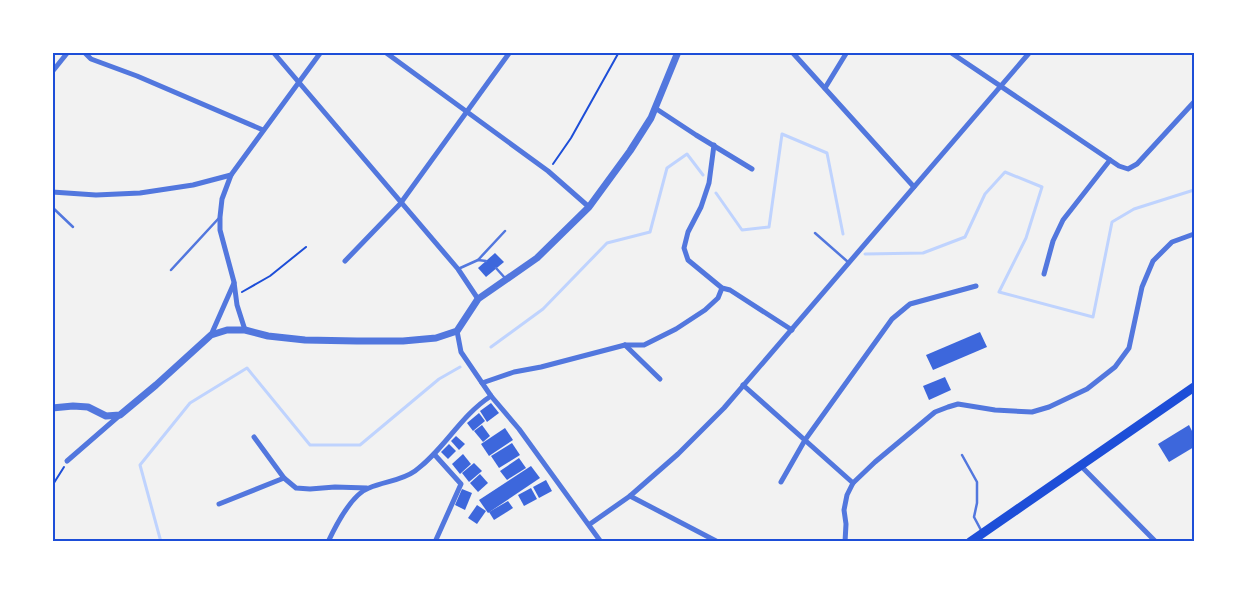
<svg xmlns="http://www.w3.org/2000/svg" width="1247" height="594" font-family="'Archivo Narrow',sans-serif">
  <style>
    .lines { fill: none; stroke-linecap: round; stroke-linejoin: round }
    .stream { stroke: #bfd3fe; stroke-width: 3 }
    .building { fill: #3d67dc }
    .path { stroke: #1d4ed8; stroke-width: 2 }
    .service { stroke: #5277de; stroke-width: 2.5 }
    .minor { stroke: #5277de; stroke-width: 5 }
    .tertiary { stroke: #5277de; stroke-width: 7 }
    .primary { stroke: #1d4ed8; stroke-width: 9 }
    .neatline { fill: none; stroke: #1d4ed8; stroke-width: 2 }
  </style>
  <rect width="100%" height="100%" fill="#f2f2f2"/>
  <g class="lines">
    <g class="stream">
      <polyline points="716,193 742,230 769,227 782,134 827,153 843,234"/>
      <polyline points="865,254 923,253 965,237 985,194 1005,172 1042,187 1026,238 999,292 1093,317 1112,222 1134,209 1194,190"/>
      <polyline points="491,347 543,309 607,243 650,232 667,168 687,154 703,175"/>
      <polyline points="161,542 140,465 190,403 247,368 310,445 360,445 439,379 460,367"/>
    </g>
  </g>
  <g class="building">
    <polygon points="495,253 504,262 486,277 478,268"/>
    <polygon points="980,332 987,347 933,370 926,355"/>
    <polygon points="945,377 951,390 929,400 923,386"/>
    <polygon points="491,403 499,413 487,422 480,411"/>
    <polygon points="479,413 485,421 473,431 467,423"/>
    <polygon points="482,425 490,436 483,442 474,431"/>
    <polygon points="1189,425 1194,435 1194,447 1169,462 1158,444"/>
    <polygon points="505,428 513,440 489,456 481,444"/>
    <polygon points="456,436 465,444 459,450 451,441"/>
    <polygon points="512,443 520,455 499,468 491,456"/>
    <polygon points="449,444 456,451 448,459 441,452"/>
    <polygon points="463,454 471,464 460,474 452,464"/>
    <polygon points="519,458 526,468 507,480 500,471"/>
    <polygon points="474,463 482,471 469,482 462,473"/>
    <polygon points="531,466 540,478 488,513 479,500"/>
    <polygon points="480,474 488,483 478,492 470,483"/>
    <polygon points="546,480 552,491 539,498 533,487"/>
    <polygon points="531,488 537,499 524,506 518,495"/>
    <polygon points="462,489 472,493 465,510 455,505"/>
    <polygon points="508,501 513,508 494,520 489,512"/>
    <polygon points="477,505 486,511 477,524 468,518"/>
  </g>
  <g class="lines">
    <g class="path">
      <polyline points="553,164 571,138 619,52"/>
      <polyline points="242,292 270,276 306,247"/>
      <polyline points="52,486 64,467"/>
    </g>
    <g class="service">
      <polyline points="52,207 73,227"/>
      <polyline points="815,233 848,262"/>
      <polyline points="478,260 505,231"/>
      <polyline points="496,268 505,278"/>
      <polyline points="458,269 478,260 486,261"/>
      <polyline points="171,270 219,218"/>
      <polyline points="962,455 977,482 977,503 974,517 982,532"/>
    </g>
    <g class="minor">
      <polyline points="84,52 91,59 137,76 263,130"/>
      <polyline points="273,52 458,269 478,299"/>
      <polyline points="385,52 548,171 589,207"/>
      <polyline points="792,52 914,187"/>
      <polyline points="950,52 1119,166 1128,169 1137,164 1194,102"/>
      <polyline points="52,72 68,52"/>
      <polyline points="825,88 847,52"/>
      <polyline points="655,108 696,135 752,169"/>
      <polyline points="714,145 709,183 701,207 688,232 684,248 688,260 722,288 730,290 792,330"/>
      <polyline points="231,175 222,199 220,217 220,230 234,282 237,305 245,330"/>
      <polyline points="52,192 96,195 140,193 193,185 231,175 321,52"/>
      <polyline points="345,261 400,204 510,52"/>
      <polyline points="1044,274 1053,241 1063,220 1110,160"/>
      <polyline points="457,331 461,352 491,396 519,429 601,542"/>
      <polyline points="211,335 234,283"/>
      <polyline points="625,345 660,379"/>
      <polyline points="482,383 514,372 541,367 625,345 644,345 676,329 705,310 718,298 722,288"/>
      <polyline points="743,385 853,483"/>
      <polyline points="254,437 284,478 296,488 310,489 335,487 367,488"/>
      <polyline points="434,454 461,484 435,542"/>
      <polyline points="67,461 120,415"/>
      <polyline points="1081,466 1156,542"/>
      <polyline points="781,482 805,440 892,319 910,304 976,286"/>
      <polyline points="630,496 718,542"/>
      <polyline points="219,504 284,478"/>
      <polyline points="590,524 630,496 678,454 724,408 1030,52"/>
      <path d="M 328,542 C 336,525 352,494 369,488 C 385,481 401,481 415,471 C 444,450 460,416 491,396"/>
      <polyline points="845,542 846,524 844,510 847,495 853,483 875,462 935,412 948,407 958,404 995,410 1032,412 1049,407 1087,389 1115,367 1129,348 1142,287 1153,261 1172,242 1194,234"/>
    </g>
    <polyline class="tertiary" points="52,408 73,406 88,407 106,416 120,415 156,385 211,335 227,330 245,330 268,336 305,340 357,341 403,341 436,338 457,331 478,299 537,258 589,207 630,151 651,118 678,52"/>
    <polyline class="primary" points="970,542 1194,387"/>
  </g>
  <rect width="1247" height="594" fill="none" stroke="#ffffff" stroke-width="108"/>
  <rect x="54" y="54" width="1139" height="486" class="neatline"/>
</svg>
